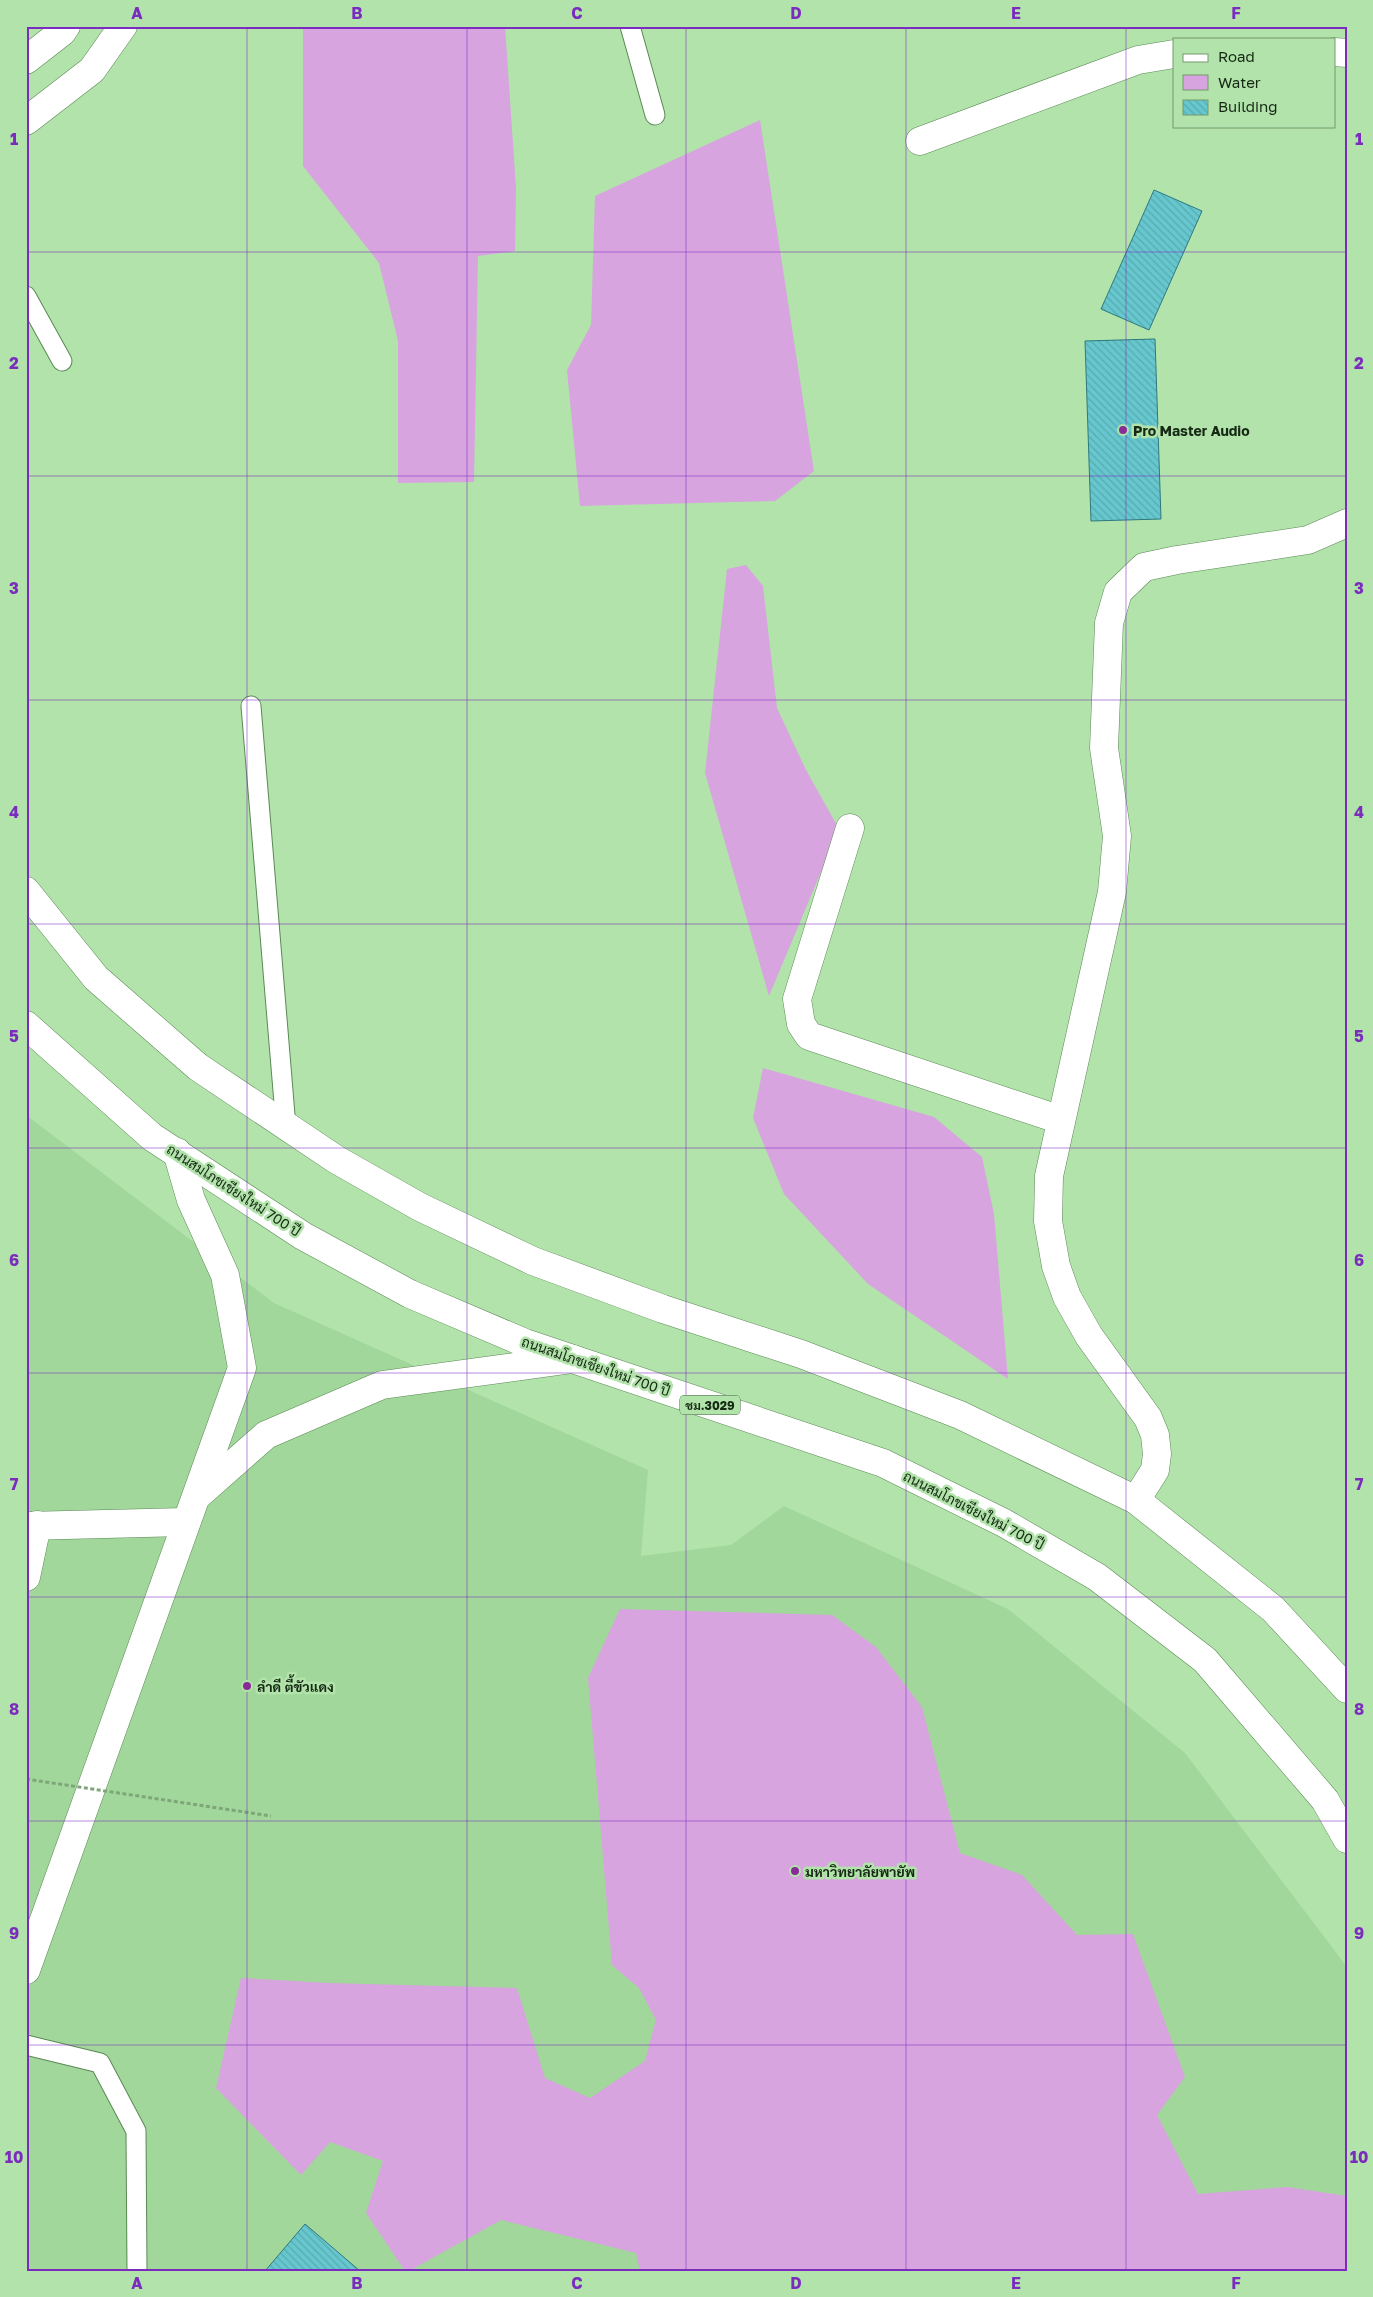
<svg xmlns="http://www.w3.org/2000/svg" width="1373" height="2297" font-family="'Golos Text',Sarabun,sans-serif">
  <style>
    .built { fill: #a1d79a }
    .water { fill: #d7a4df }
    .building { fill: url(#building-back-hatch); stroke: #2d797e }
    .lines { fill: none; stroke-linecap: round; stroke-linejoin: round }
    .service-casing { stroke: #5b8955; stroke-width: 21 }
    .minor-casing { stroke: #5b8955; stroke-width: 29 }
    .primary-casing { stroke: #5b8955; stroke-width: 29 }
    .service { stroke: #fff; stroke-width: 19 }
    .minor { stroke: #fff; stroke-width: 28 }
    .primary { stroke: #fff; stroke-width: 28 }
    .path-bridge { stroke: #7fa67a; stroke-width: 3; stroke-dasharray: 4 2.5; stroke-linecap: butt }
    .grid { fill: none; stroke: #7b2cbf; stroke-width: 1; stroke-opacity: 0.55 }
    .poi-dot { fill: #872b96; stroke: #b2e3ab; stroke-width: 2 }
    .labels { text-anchor: middle; dominant-baseline: central; stroke-width: 5; stroke-linejoin: round; paint-order: stroke }
    .shield { fill: #b2e3ab; stroke: #456141; stroke-width: 1 }
    .shield-label { font-size: 12px; font-weight: bold; fill: #162914 }
    .poi-label { font-size: 14px; font-weight: bold; fill: #162914; stroke: #b2e3ab; text-anchor: start }
    .street-label { font-size: 14px; fill: #162914; stroke: #b2e3ab }
    .neatline { fill: none; stroke: #7b2cbf; stroke-width: 2 }
    .grid-label { font-size: 16px; text-anchor: middle; font-weight: bold; fill: #7b2cbf }
  </style>
  <defs>
    <pattern id="building-back-hatch" width="6" height="6" patternUnits="userSpaceOnUse" patternTransform="scale(1.25)"><rect width="6" height="6" fill="#66c7ce"/><path d="M-1 5l2 2M0 0l6 6M5-1l2 2" fill="none" stroke="#58abb0"/></pattern>
  </defs>
  <rect width="100%" height="100%" fill="#b2e3ab"/>
  <polygon class="built" points="26,1115 274,1303 648,1470 641,1556 731,1545 784,1506 1008,1609 1185,1753 1347,1967 1347,2271 26,2271"/>
  <g class="water">
    <polygon points="303,26 505,26 516,188 515,251 478,256 474,482 398,483 398,341 379,263 303,166"/>
    <polygon points="760,120 814,471 775,501 580,506 567,370 591,325 595,196"/>
    <polygon points="746,565 763,586 777,708 806,770 839,829 769,996 705,773 727,569"/>
    <polygon points="763,1068 934,1117 982,1157 994,1214 1008,1379 868,1284 784,1194 753,1118"/>
    <polygon points="620,1609 832,1615 876,1647 922,1707 960,1853 1022,1875 1077,1935 1133,1934 1185,2077 1157,2115 1198,2194 1287,2187 1347,2196 1347,2271 640,2271 636,2253 501,2220 409,2271 405,2271 366,2213 383,2161 330,2142 301,2175 216,2088 241,1978 329,1983 517,1988 545,2078 590,2098 645,2061 656,2020 639,1988 612,1965 588,1678"/>
  </g>
  <g class="building">
    <polygon points="1154,190 1202,211 1149,330 1101,309"/>
    <polygon points="1155,339 1161,519 1091,521 1085,341"/>
    <polygon points="305,2224 360,2271 265,2271"/>
  </g>
  <g class="lines">
    <g class="service-casing">
      <g id="service">
        <polyline points="630,26 655,115"/>
        <polyline points="26,296 62,361"/>
        <polyline points="251,706 286,1127"/>
        <polyline points="26,2045 100,2063 136,2131 137,2271"/>
      </g>
    </g>
    <g class="minor-casing">
      <g id="minor">
        <polyline points="1334,52 1347,53"/>
        <polyline points="26,60 62,32 66,26"/>
        <polyline points="26,121 92,70 123,26"/>
        <polyline points="920,141 1138,60 1174,54"/>
        <polyline points="850,828 797,999 801,1024 809,1036 1061,1120"/>
        <polyline points="197,1496 266,1435 382,1385 573,1359"/>
        <polyline points="1136,1500 1155,1470 1157,1454 1155,1435 1148,1418 1089,1336 1067,1297 1056,1266 1048,1221 1049,1176 1112,892 1117,836 1104,748 1109,623 1118,592 1144,567 1177,560 1308,540 1347,523"/>
        <polyline points="26,1526 185,1522"/>
        <polyline points="26,1577 37,1525"/>
        <polyline points="26,1970 242,1368 225,1275 191,1200 177,1152"/>
      </g>
    </g>
    <g class="primary-casing">
      <g id="primary">
        <polyline points="26,891 96,978 198,1067 337,1160 420,1207 533,1261 663,1309 801,1354 960,1415 1136,1500 1273,1609 1347,1689"/>
        <polyline points="26,1025 152,1137 303,1236 410,1294 525,1343 883,1463 1004,1523 1097,1577 1205,1660 1325,1800 1347,1839"/>
      </g>
    </g>
    <use href="#service" class="service"/>
    <use href="#minor" class="minor"/>
    <use href="#primary" class="primary"/>
    <polyline class="path-bridge" points="26,1779 271,1816"/>
  </g>
  <path class="grid" d="M 247,26 L 247,2271M 467,26 L 467,2271M 686,26 L 686,2271M 906,26 L 906,2271M 1126,26 L 1126,2271M 26,252 L 1347,252M 26,476 L 1347,476M 26,700 L 1347,700M 26,924 L 1347,924M 26,1148 L 1347,1148M 26,1373 L 1347,1373M 26,1597 L 1347,1597M 26,1821 L 1347,1821M 26,2045 L 1347,2045"/>
  <g class="poi-dot">
    <circle cx="1123" cy="430" r="5"/>
    <circle cx="247" cy="1686" r="5"/>
    <circle cx="795" cy="1871" r="5"/>
  </g>
  <g class="labels">
    <rect class="shield" x="680" y="1395.5" width="60" height="19" rx="4"/>
    <g class="shield-label">
      <text x="710" y="1405">ชม.3029</text>
    </g>
    <g class="poi-label">
      <text x="1133" y="430">Pro Master Audio</text>
      <text x="257" y="1686">ลำดี ตี้ขัวแดง</text>
      <text x="805" y="1871">มหาวิทยาลัยพายัพ</text>
    </g>
    <g class="street-label">
      <text transform="translate(234 1190) rotate(33)">ถนนสมโภชเชียงใหม่ 700 ปี</text>
      <text transform="translate(596 1366) rotate(19)">ถนนสมโภชเชียงใหม่ 700 ปี</text>
      <text transform="translate(974 1510) rotate(27)">ถนนสมโภชเชียงใหม่ 700 ปี</text>
    </g>
  </g>
  <rect width="1373" height="2297" fill="none" stroke="#b2e3ab" stroke-width="55"/>
  <rect x="1173" y="38" width="162" height="90" fill="#b2e3ab" stroke="#74996f"/>
  <rect x="1183" y="54" width="25" height="8" fill="#ffffff" stroke="#74996f"/>
  <text x="1218" y="62" font-size="15" fill="#162914">Road</text>
  <rect x="1183" y="75" width="25" height="15" fill="#d7a4df" stroke="#74996f"/>
  <text x="1218" y="88" font-size="15" fill="#162914">Water</text>
  <rect x="1183" y="100" width="25" height="15" fill="url(#building-back-hatch)" stroke="#74996f"/>
  <text x="1218" y="112" font-size="15" fill="#162914">Building</text>
  <rect x="28" y="28" width="1318" height="2242" class="neatline"/>
  <g class="grid-label">
    <text x="137" y="19">A</text>
    <text x="357" y="19">B</text>
    <text x="577" y="19">C</text>
    <text x="796" y="19">D</text>
    <text x="1016" y="19">E</text>
    <text x="1236" y="19">F</text>
    <text x="14" y="145">1</text>
    <text x="1359" y="145">1</text>
    <text x="14" y="369">2</text>
    <text x="1359" y="369">2</text>
    <text x="14" y="594">3</text>
    <text x="1359" y="594">3</text>
    <text x="14" y="818">4</text>
    <text x="1359" y="818">4</text>
    <text x="14" y="1042">5</text>
    <text x="1359" y="1042">5</text>
    <text x="14" y="1266">6</text>
    <text x="1359" y="1266">6</text>
    <text x="14" y="1490">7</text>
    <text x="1359" y="1490">7</text>
    <text x="14" y="1715">8</text>
    <text x="1359" y="1715">8</text>
    <text x="14" y="1939">9</text>
    <text x="1359" y="1939">9</text>
    <text x="14" y="2163">10</text>
    <text x="1359" y="2163">10</text>
    <text x="137" y="2289">A</text>
    <text x="357" y="2289">B</text>
    <text x="577" y="2289">C</text>
    <text x="796" y="2289">D</text>
    <text x="1016" y="2289">E</text>
    <text x="1236" y="2289">F</text>
  </g>
</svg>
